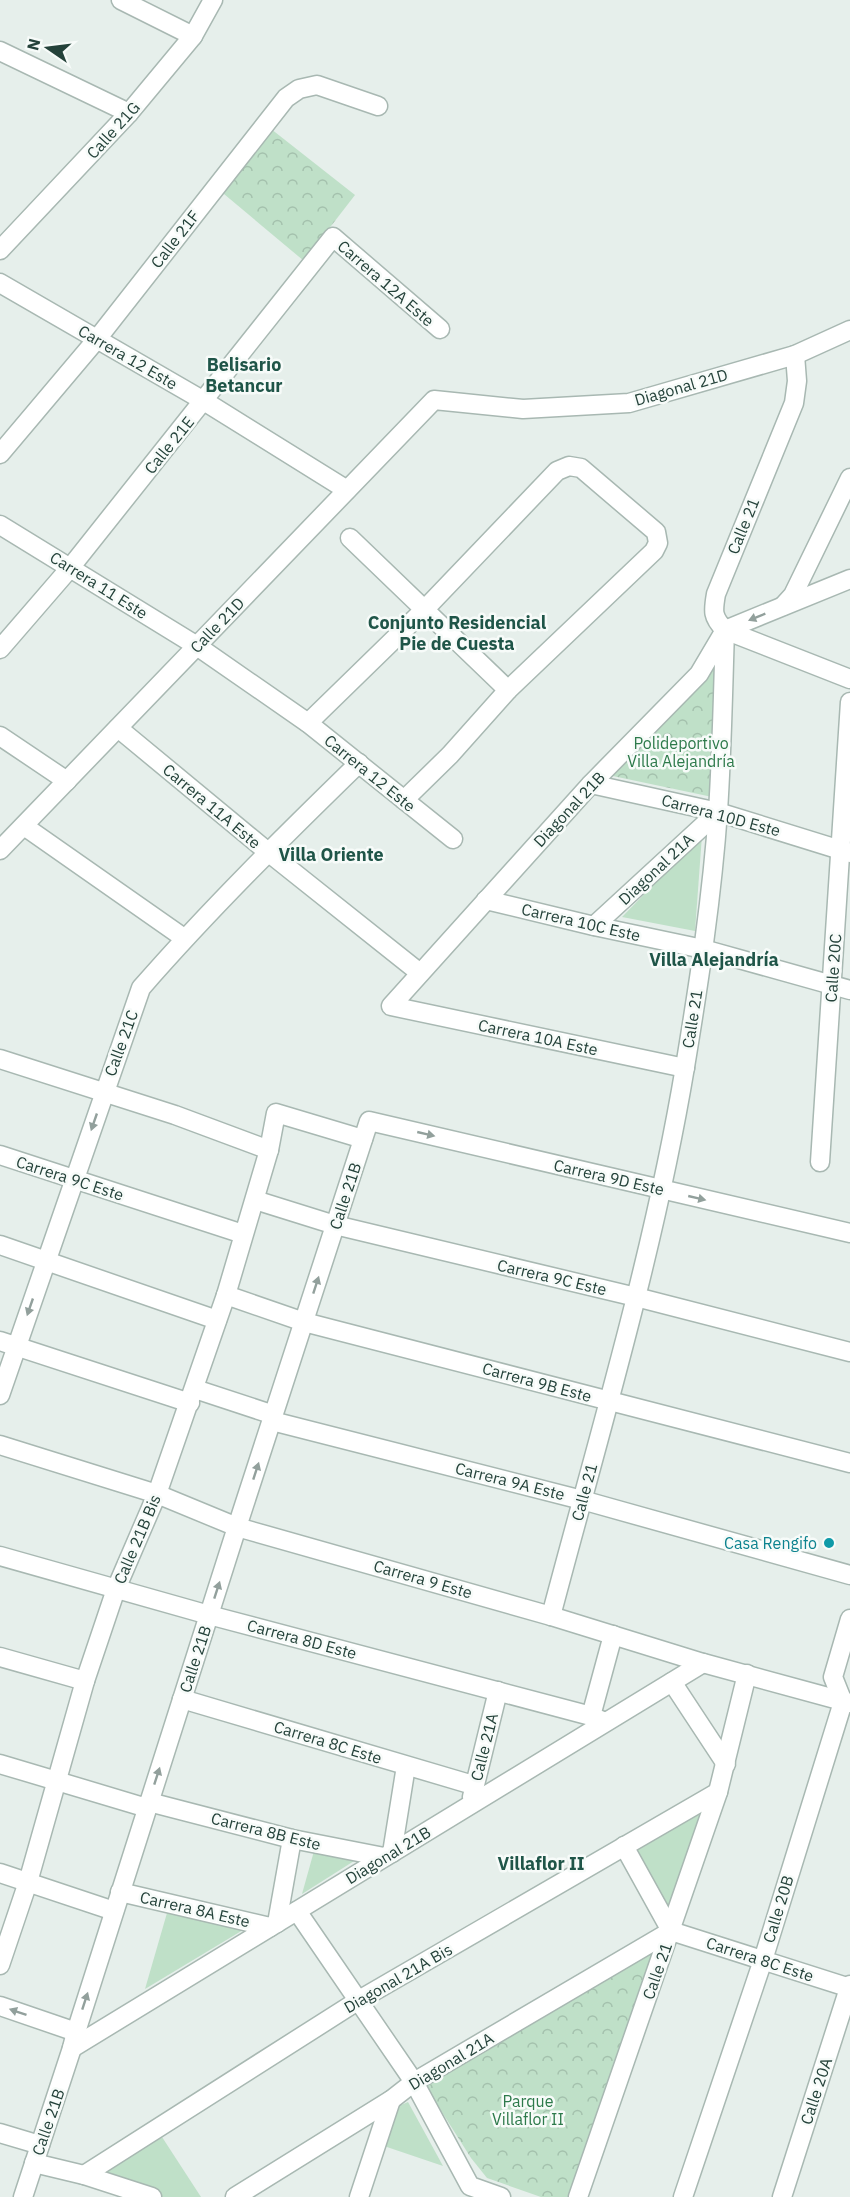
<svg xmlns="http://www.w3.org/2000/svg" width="850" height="2197" font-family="'IBM Plex Sans',sans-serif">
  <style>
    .grass { fill: #bfe0c8 }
    .park { fill: url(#park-crowns) }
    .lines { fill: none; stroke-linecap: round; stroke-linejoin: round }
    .minor-casing { stroke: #a8b8b2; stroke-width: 21 }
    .tertiary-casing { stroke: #a8b8b2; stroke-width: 21 }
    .minor { stroke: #fff; stroke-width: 18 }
    .tertiary { stroke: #fff; stroke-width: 18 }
    .oneway { fill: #92a09c }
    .culture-dot { fill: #0f9aa8; stroke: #f7fbf9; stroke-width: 2 }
    .labels { text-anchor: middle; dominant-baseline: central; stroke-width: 5; stroke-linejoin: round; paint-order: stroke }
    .street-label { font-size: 16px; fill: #24423a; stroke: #f7fbf9 }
    .park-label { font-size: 16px; fill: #2d7a4b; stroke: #f7fbf9 }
    .culture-label { font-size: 16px; fill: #0d838f; stroke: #f7fbf9; text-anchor: end }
    .neighbourhood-label { font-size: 18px; font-weight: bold; fill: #1f5548; stroke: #f7fbf9 }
  </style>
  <defs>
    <pattern id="park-crowns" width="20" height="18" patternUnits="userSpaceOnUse" patternTransform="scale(1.5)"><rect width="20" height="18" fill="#bfe0c8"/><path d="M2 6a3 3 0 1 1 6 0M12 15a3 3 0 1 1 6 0" fill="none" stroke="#a4c1ad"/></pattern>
  </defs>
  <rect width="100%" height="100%" fill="#e6efeb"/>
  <g class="grass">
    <polygon points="702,835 695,931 622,917"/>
    <polygon points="714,1798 672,1915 633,1849"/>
    <polygon points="314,1851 354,1861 302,1894"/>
    <polygon points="167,1913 243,1930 145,1989"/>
    <polygon points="408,2102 443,2166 381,2145 394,2108"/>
    <polygon points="162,2137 201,2197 162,2197 98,2176"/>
  </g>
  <g class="park">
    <polygon points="266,125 355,195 304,261 218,189"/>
    <polygon points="721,660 717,798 608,775"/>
    <polygon points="662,1941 575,2197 541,2197 487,2178 471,2158 426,2087"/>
  </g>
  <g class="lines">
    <g class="minor-casing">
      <g id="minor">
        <polyline points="121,0 193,36"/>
        <polyline points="0,51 129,113"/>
        <polyline points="0,250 129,113 193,36 213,0"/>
        <polyline points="0,283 204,401 347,490"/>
        <path d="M 795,355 L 797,381 L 794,403 L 716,594 C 713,611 712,617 725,630 L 850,679"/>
        <polyline points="0,454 97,339 286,98 299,89 317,85 378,106"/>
        <polyline points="0,525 197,646 308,723 453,839"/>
        <polyline points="350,538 508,690"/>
        <polyline points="783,606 793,595 850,478"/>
        <polyline points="0,649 70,568 333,237 440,329"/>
        <polyline points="308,723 425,609 557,471 569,466 581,468 656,532 658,543 654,551 508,690 450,755 404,800"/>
        <polyline points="118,728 268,852 420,973"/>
        <polyline points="0,736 67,781"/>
        <polyline points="591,784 718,812 850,853"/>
        <polyline points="24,826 184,938"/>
        <polyline points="0,850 434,400 523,409 629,403 795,355 850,330"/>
        <polyline points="486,900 594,926 703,949 850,990"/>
        <polyline points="594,926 718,812"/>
        <polyline points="0,1059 175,1115 269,1150"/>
        <polyline points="685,1068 391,1006 591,784 699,674 725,630 850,579"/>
        <polyline points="0,1155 243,1234"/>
        <polyline points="820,1162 850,702"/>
        <polyline points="255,1200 335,1225 636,1297 850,1352"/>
        <polyline points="850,1233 369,1121 237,1527 551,1616 703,1663 850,1703"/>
        <polyline points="0,1245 217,1320"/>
        <polyline points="226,1295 304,1322 850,1463"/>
        <polyline points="0,1341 190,1403"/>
        <polyline points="195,1389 274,1415"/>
        <path d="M 0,1395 L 141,988 C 210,909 284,836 359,763"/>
        <polyline points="272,1421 582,1500 850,1575"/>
        <polyline points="0,1556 209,1615 591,1716 605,1722"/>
        <path d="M 551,1616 C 599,1434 654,1253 685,1067 C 699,982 712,897 718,811 C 722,751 723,690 725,630"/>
        <polyline points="0,1657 85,1681"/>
        <polyline points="672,1682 726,1764"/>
        <polyline points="182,1699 473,1785"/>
        <polyline points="591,1716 613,1635"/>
        <polyline points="0,1764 147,1808"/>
        <polyline points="472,1797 498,1691"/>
        <polyline points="149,1802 292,1839 384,1857"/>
        <polyline points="624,1846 671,1931"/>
        <polyline points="392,1853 406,1766"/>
        <polyline points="0,1873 114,1911"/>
        <polyline points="120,1892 270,1927"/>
        <polyline points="297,1911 414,2082 470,2186 501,2197"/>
        <polyline points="277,1923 292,1839"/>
        <polyline points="671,1931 850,1988"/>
        <polyline points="0,1965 28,1882 85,1681 116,1589 157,1494 226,1295 269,1150 276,1113 363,1139"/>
        <polyline points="0,2006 76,2032"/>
        <polyline points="72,2048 703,1663"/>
        <polyline points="0,2133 40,2145"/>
        <polyline points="34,2163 84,2175 152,2197"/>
        <polyline points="84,2175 359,2000 718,1792"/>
        <polyline points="235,2197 391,2100 414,2082 671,1931"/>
        <polyline points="359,2197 391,2100"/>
        <polyline points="578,2197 718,1792 747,1674"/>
        <polyline points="683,2197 763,1960 843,1702 833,1677 850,1619"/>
        <polyline points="782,2197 850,1985"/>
      </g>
    </g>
    <g class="tertiary-casing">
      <polyline id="tertiary" points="0,1445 157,1494 237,1527 76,2032 72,2048 23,2197"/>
    </g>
    <use href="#minor" class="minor"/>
    <use href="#tertiary" class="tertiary"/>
  </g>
  <defs><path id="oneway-solid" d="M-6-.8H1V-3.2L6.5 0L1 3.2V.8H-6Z" transform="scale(1.5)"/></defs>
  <g class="oneway">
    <use href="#oneway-solid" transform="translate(757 617) rotate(158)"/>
    <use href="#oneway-solid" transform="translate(94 1122) rotate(109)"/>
    <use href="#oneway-solid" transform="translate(426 1134) rotate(13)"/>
    <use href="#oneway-solid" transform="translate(697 1198) rotate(13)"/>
    <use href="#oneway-solid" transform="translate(316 1285) rotate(-72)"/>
    <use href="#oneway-solid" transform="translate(30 1307) rotate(109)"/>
    <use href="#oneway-solid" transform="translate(256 1471) rotate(-72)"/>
    <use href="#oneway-solid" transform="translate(217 1590) rotate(-72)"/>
    <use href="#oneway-solid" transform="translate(157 1776) rotate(-72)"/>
    <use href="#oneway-solid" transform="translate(85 2001) rotate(-72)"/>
    <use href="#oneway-solid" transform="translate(18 2012) rotate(-161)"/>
  </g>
  <circle class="culture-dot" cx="829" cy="1543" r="6"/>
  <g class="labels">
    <g class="street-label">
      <text transform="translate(113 130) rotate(-48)">Calle 21G</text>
      <text transform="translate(175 239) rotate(-52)">Calle 21F</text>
      <text transform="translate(386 283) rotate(41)">Carrera 12A Este</text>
      <text transform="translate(128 357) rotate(30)">Carrera 12 Este</text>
      <text transform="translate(681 387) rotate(-16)">Diagonal 21D</text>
      <text transform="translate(169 445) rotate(-51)">Calle 21E</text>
      <text transform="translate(743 526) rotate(-68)">Calle 21</text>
      <text transform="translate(99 585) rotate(32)">Carrera 11 Este</text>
      <text transform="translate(217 625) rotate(-46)">Calle 21D</text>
      <text transform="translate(370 773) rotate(39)">Carrera 12 Este</text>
      <text transform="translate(212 806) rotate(40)">Carrera 11A Este</text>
      <text transform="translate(569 809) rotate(-47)">Diagonal 21B</text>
      <text transform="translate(721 815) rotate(15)">Carrera 10D Este</text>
      <text transform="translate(656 869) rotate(-43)">Diagonal 21A</text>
      <text transform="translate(581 922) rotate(13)">Carrera 10C Este</text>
      <text transform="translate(833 968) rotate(-86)">Calle 20C</text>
      <text transform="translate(692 1019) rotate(-81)">Calle 21</text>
      <text transform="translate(538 1037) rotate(12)">Carrera 10A Este</text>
      <text transform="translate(121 1043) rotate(-70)">Calle 21C</text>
      <text transform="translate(609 1177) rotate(13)">Carrera 9D Este</text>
      <text transform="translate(70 1178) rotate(18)">Carrera 9C Este</text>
      <text transform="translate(345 1196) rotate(-72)">Calle 21B</text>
      <text transform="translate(552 1277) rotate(13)">Carrera 9C Este</text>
      <text transform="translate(537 1382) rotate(15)">Carrera 9B Este</text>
      <text transform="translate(510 1481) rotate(14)">Carrera 9A Este</text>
      <text transform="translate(584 1492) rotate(-75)">Calle 21</text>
      <text transform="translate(137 1539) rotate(-67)">Calle 21B Bis</text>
      <text transform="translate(423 1579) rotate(16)">Carrera 9 Este</text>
      <text transform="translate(302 1639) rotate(15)">Carrera 8D Este</text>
      <text transform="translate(195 1659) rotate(-72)">Calle 21B</text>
      <text transform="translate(328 1742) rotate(17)">Carrera 8C Este</text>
      <text transform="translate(484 1747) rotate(-76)">Calle 21A</text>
      <text transform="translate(266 1831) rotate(14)">Carrera 8B Este</text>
      <text transform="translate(388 1855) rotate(-31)">Diagonal 21B</text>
      <text transform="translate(195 1909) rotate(13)">Carrera 8A Este</text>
      <text transform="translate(778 1909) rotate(-73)">Calle 20B</text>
      <text transform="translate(760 1959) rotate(18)">Carrera 8C Este</text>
      <text transform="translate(657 1971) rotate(-71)">Calle 21</text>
      <text transform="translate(398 1978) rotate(-30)">Diagonal 21A Bis</text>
      <text transform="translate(451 2061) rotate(-31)">Diagonal 21A</text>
      <text transform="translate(816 2091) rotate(-72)">Calle 20A</text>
      <text transform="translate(48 2122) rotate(-71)">Calle 21B</text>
    </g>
    <g class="park-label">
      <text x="681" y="743">Polideportivo<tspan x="681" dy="18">Villa Alejandría</tspan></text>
      <text x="528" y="2101">Parque<tspan x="528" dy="18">Villaflor II</tspan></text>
    </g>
    <g class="culture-label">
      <text x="817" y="1543">Casa Rengifo</text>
    </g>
    <g class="neighbourhood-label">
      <text x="244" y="364">Belisario<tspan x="244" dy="21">Betancur</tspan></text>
      <text x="457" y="622">Conjunto Residencial<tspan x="457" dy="21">Pie de Cuesta</tspan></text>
      <text x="331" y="854">Villa Oriente</text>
      <text x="714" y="959">Villa Alejandría</text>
      <text x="541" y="1863">Villaflor II</text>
    </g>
  </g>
  <g transform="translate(48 48) rotate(284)" stroke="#f7fbf9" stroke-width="4.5" paint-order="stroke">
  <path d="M0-4.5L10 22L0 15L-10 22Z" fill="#24423a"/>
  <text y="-9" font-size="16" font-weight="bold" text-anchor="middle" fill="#24423a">N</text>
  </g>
</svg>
